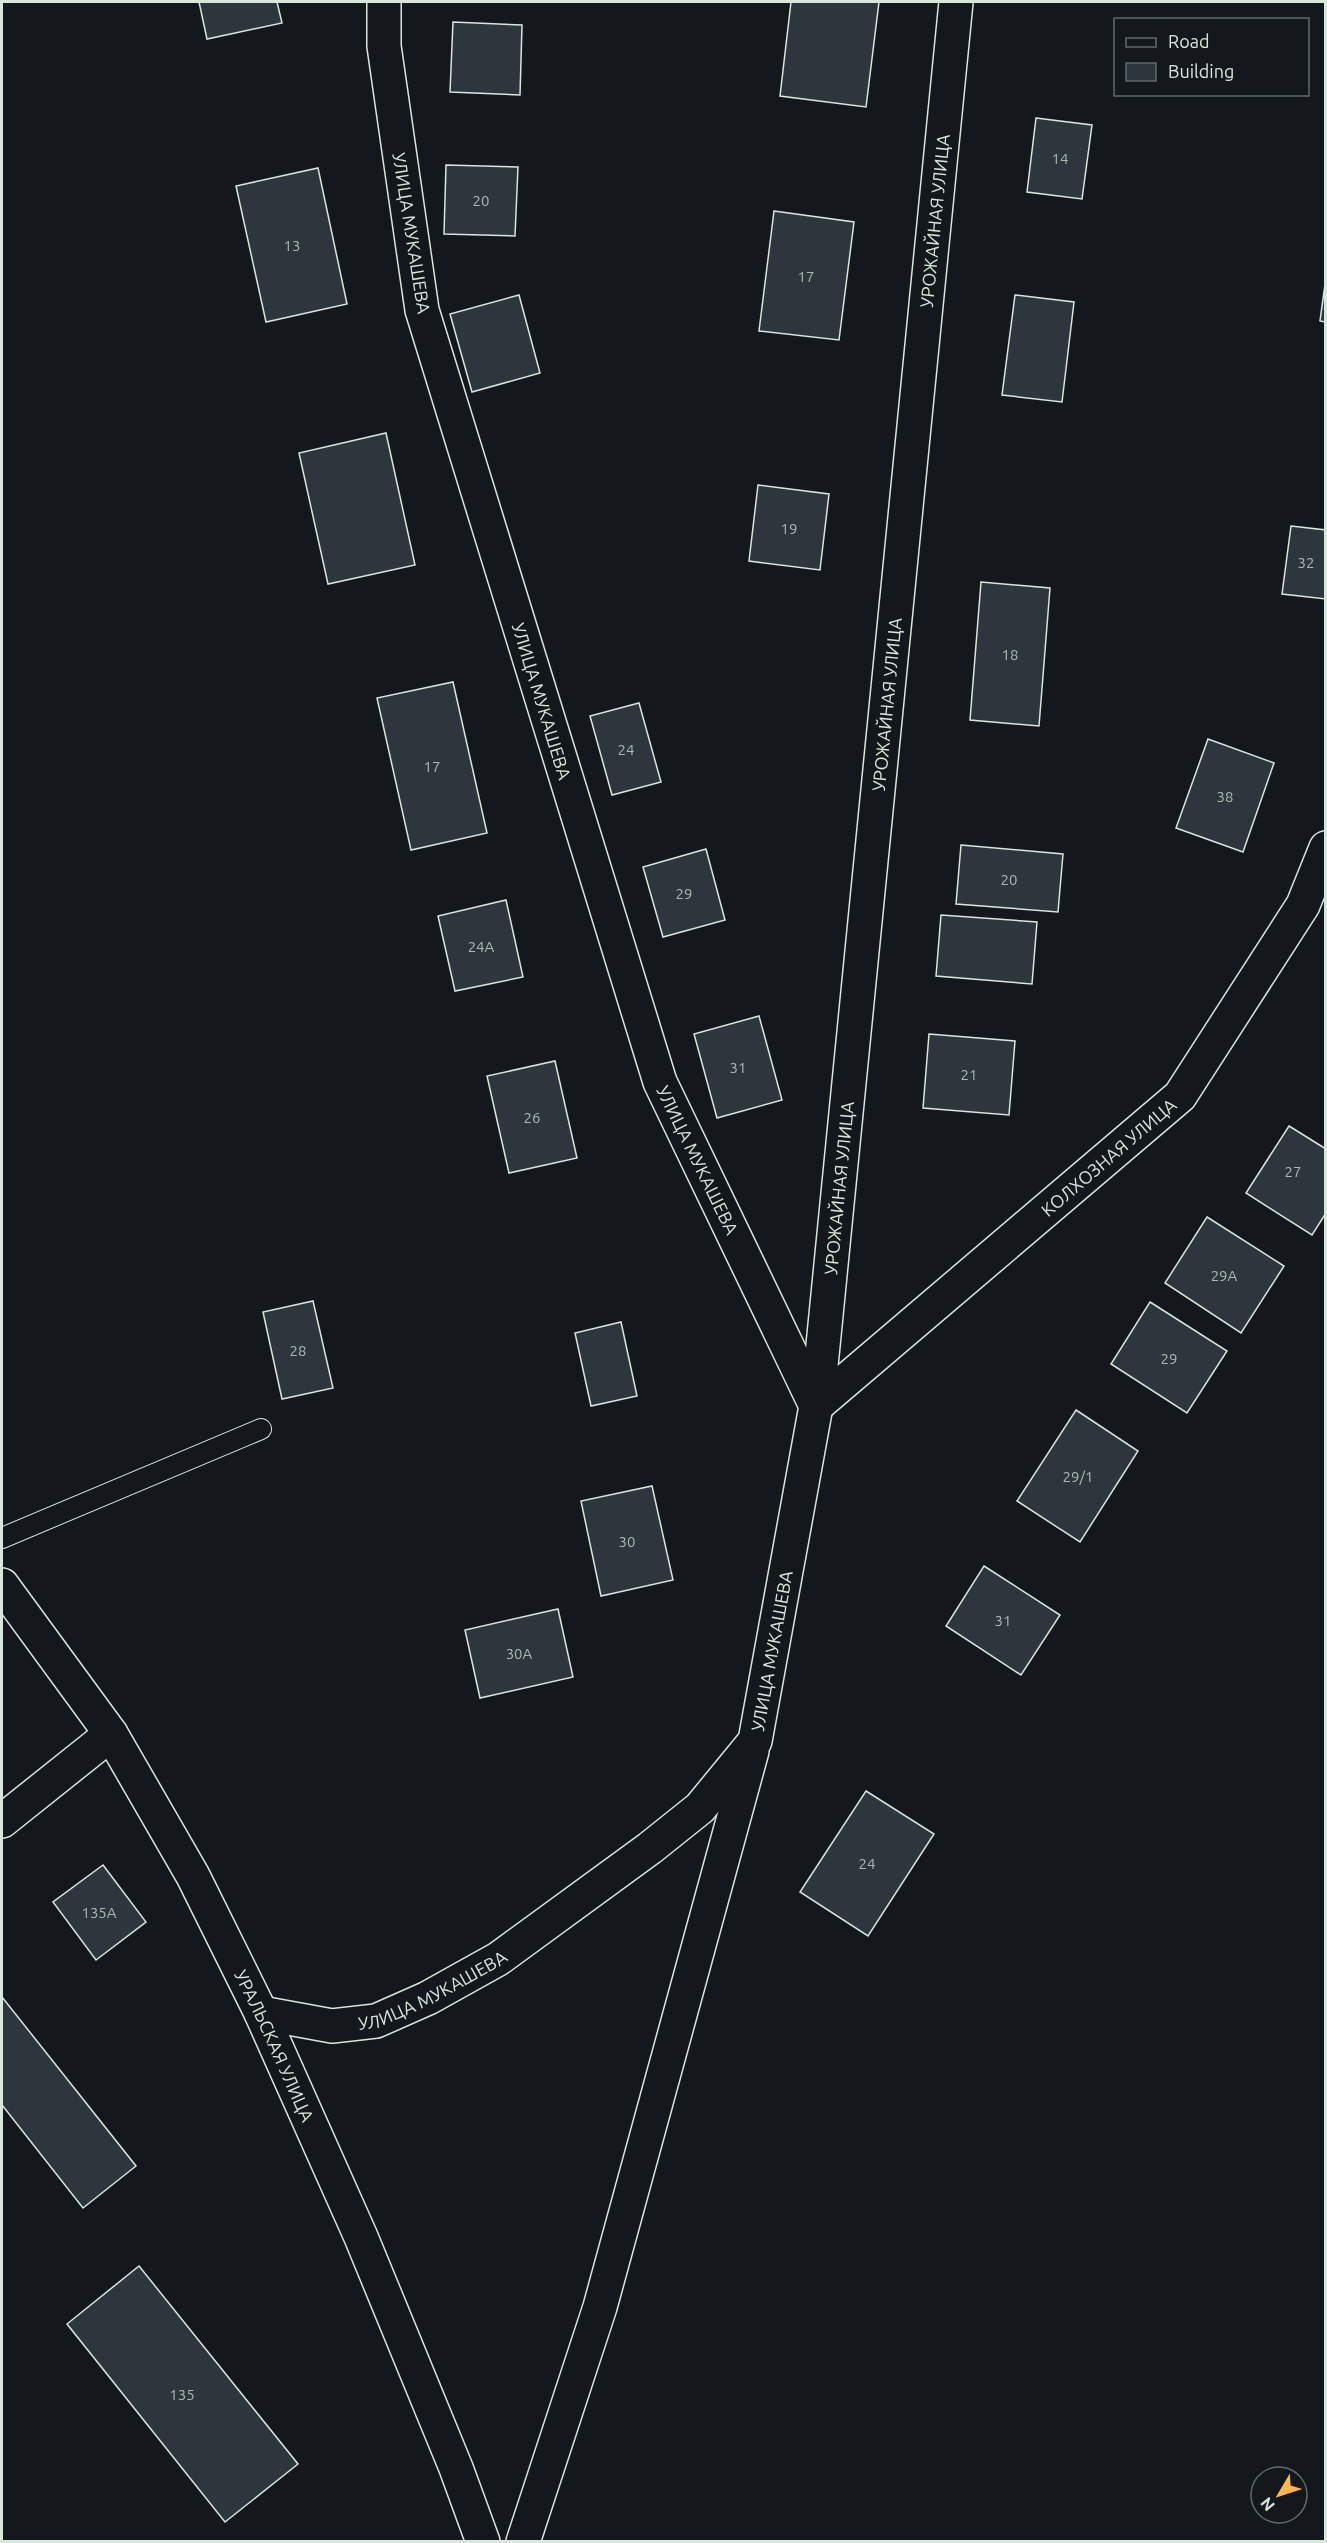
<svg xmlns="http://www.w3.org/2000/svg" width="1327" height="2543" font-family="Ubuntu,sans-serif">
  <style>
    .building { fill: #2c363c; stroke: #d8e6dc; stroke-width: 1.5 }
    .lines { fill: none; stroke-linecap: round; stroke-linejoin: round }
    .service-casing { stroke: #d8e6dc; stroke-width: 22 }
    .minor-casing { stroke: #d8e6dc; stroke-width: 36 }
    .service { stroke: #14181c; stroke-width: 20 }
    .minor { stroke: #14181c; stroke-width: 33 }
    .labels { text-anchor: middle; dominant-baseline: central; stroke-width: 4.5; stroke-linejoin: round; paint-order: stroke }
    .number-label { font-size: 15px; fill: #adbab4 }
    .street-label { font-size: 18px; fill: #d8e6dc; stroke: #14181c }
  </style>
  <rect width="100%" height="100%" fill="#14181c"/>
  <g class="building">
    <polygon points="199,2 277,2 282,23 207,39"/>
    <polygon points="791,2 879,2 866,107 780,96"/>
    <polygon points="453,22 522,25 520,95 450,92"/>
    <polygon points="1036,118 1092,125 1082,199 1027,192"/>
    <polygon points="446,165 518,167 515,236 444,234"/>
    <polygon points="318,168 347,304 266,322 236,186"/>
    <polygon points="774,211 854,222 839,340 759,331"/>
    <polygon points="1326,277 1326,322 1320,321"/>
    <polygon points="519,295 540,373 472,392 450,314"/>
    <polygon points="1015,295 1074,302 1062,402 1002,395"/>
    <polygon points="386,433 415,565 328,584 299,453"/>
    <polygon points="758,485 829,494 820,570 749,561"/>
    <polygon points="1291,526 1326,530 1326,599 1282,594"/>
    <polygon points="981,582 1050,588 1039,726 970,720"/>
    <polygon points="453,682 487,833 411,850 377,698"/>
    <polygon points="639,703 661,782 612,795 590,716"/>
    <polygon points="1208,739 1274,763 1243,852 1176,828"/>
    <polygon points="961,845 1063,854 1058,912 956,904"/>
    <polygon points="706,849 725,920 663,937 643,867"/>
    <polygon points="506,900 523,977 455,991 438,916"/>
    <polygon points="941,915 1037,922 1032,984 936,976"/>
    <polygon points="759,1016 782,1100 717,1118 694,1034"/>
    <polygon points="929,1034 1015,1041 1009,1115 923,1108"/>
    <polygon points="555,1061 577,1158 509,1173 487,1076"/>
    <polygon points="1289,1126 1326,1149 1326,1213 1312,1235 1246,1193"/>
    <polygon points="1207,1217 1284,1266 1241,1333 1165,1283"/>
    <polygon points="313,1301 333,1388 282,1399 263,1312"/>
    <polygon points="1150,1302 1227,1351 1187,1413 1111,1364"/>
    <polygon points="621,1322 637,1396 591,1406 575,1333"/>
    <polygon points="1076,1410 1138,1451 1080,1542 1017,1501"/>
    <polygon points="652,1486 673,1580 601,1596 581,1501"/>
    <polygon points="984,1566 1060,1615 1021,1675 946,1626"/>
    <polygon points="558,1609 573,1677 480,1698 465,1630"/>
    <polygon points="866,1791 934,1834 868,1936 800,1892"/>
    <polygon points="103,1865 146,1922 96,1960 53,1902"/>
    <polygon points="2,1997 136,2166 83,2208 2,2105"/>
    <polygon points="139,2266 298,2464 225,2522 67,2324"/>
  </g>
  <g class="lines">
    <g class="service-casing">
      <polyline id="service" points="2,1538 261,1429"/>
    </g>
    <g class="minor-casing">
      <g id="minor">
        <path id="s1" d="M 816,1406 L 1180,1096 L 1303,905 L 1326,848"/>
        <path id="s2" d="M 817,1406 L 956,2"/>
        <path id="s3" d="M 2,1585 L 111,1734 L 193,1876 L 261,2013 L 361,2237 L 456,2468 L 483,2542"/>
        <polyline points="2,1821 111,1734"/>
        <path id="s4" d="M 261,2013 L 332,2026 L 376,2021 L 428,1998 L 498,1959 L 650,1848 L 700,1808 L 755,1741 L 816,1406 L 660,1082 L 422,310 L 384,46 L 384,2"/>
        <polyline points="523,2542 600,2307 752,1751"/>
      </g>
    </g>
    <use href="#service" class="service"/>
    <use href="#minor" class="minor"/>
  </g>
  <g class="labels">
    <g class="number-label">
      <text x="1060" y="158">14</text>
      <text x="481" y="200">20</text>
      <text x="292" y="245">13</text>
      <text x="806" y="276">17</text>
      <text x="789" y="528">19</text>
      <text x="1306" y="562">32</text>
      <text x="1010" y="654">18</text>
      <text x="626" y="749">24</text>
      <text x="432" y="766">17</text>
      <text x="1225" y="796">38</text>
      <text x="1009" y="879">20</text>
      <text x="684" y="893">29</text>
      <text x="481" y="946">24А</text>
      <text x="738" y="1067">31</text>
      <text x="969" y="1074">21</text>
      <text x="532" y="1117">26</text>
      <text x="1293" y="1171">27</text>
      <text x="1224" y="1275">29А</text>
      <text x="298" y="1350">28</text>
      <text x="1169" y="1358">29</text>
      <text x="1078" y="1476">29/1</text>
      <text x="627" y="1541">30</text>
      <text x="1003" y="1620">31</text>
      <text x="519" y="1653">30А</text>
      <text x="867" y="1863">24</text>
      <text x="99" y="1912">135А</text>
      <text x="182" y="2394">135</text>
    </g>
    <g class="street-label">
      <text stroke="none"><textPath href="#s2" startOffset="1191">УРОЖАЙНАЯ УЛИЦА</textPath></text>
      <text transform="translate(412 233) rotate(81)">УЛИЦА МУКАШЕВА</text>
      <text transform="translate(542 701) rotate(73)">УЛИЦА МУКАШЕВА</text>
      <text stroke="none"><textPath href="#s2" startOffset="705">УРОЖАЙНАЯ УЛИЦА</textPath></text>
      <text stroke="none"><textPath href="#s1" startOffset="384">КОЛХОЗНАЯ УЛИЦА</textPath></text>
      <text transform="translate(698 1160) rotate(64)">УЛИЦА МУКАШЕВА</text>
      <text stroke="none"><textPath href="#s2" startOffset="219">УРОЖАЙНАЯ УЛИЦА</textPath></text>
      <text stroke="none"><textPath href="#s4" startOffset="684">УЛИЦА МУКАШЕВА</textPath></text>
      <text stroke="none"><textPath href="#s4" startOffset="180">УЛИЦА МУКАШЕВА</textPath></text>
      <text stroke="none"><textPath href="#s3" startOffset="537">УРАЛЬСКАЯ УЛИЦА</textPath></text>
    </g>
  </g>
  <rect width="1327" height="2543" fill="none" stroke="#d8e6dc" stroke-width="6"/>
  <rect x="1114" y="18" width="195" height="78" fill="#14181c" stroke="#626a69" stroke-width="1.5"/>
  <rect x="1126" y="38" width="30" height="9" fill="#14181c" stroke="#626a69" stroke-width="1.5"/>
  <text x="1168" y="48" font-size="18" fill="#d8e6dc">Road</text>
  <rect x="1126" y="63" width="30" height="18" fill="#2c363c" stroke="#626a69" stroke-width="1.5"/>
  <text x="1168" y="78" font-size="18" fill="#d8e6dc">Building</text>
  <g transform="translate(1279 2495) rotate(231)"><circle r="28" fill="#14181c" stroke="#626a69" stroke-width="1.5"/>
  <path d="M0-4.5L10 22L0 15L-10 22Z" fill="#ffb74d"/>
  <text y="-9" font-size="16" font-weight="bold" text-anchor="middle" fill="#d8e6dc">N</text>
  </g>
</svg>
